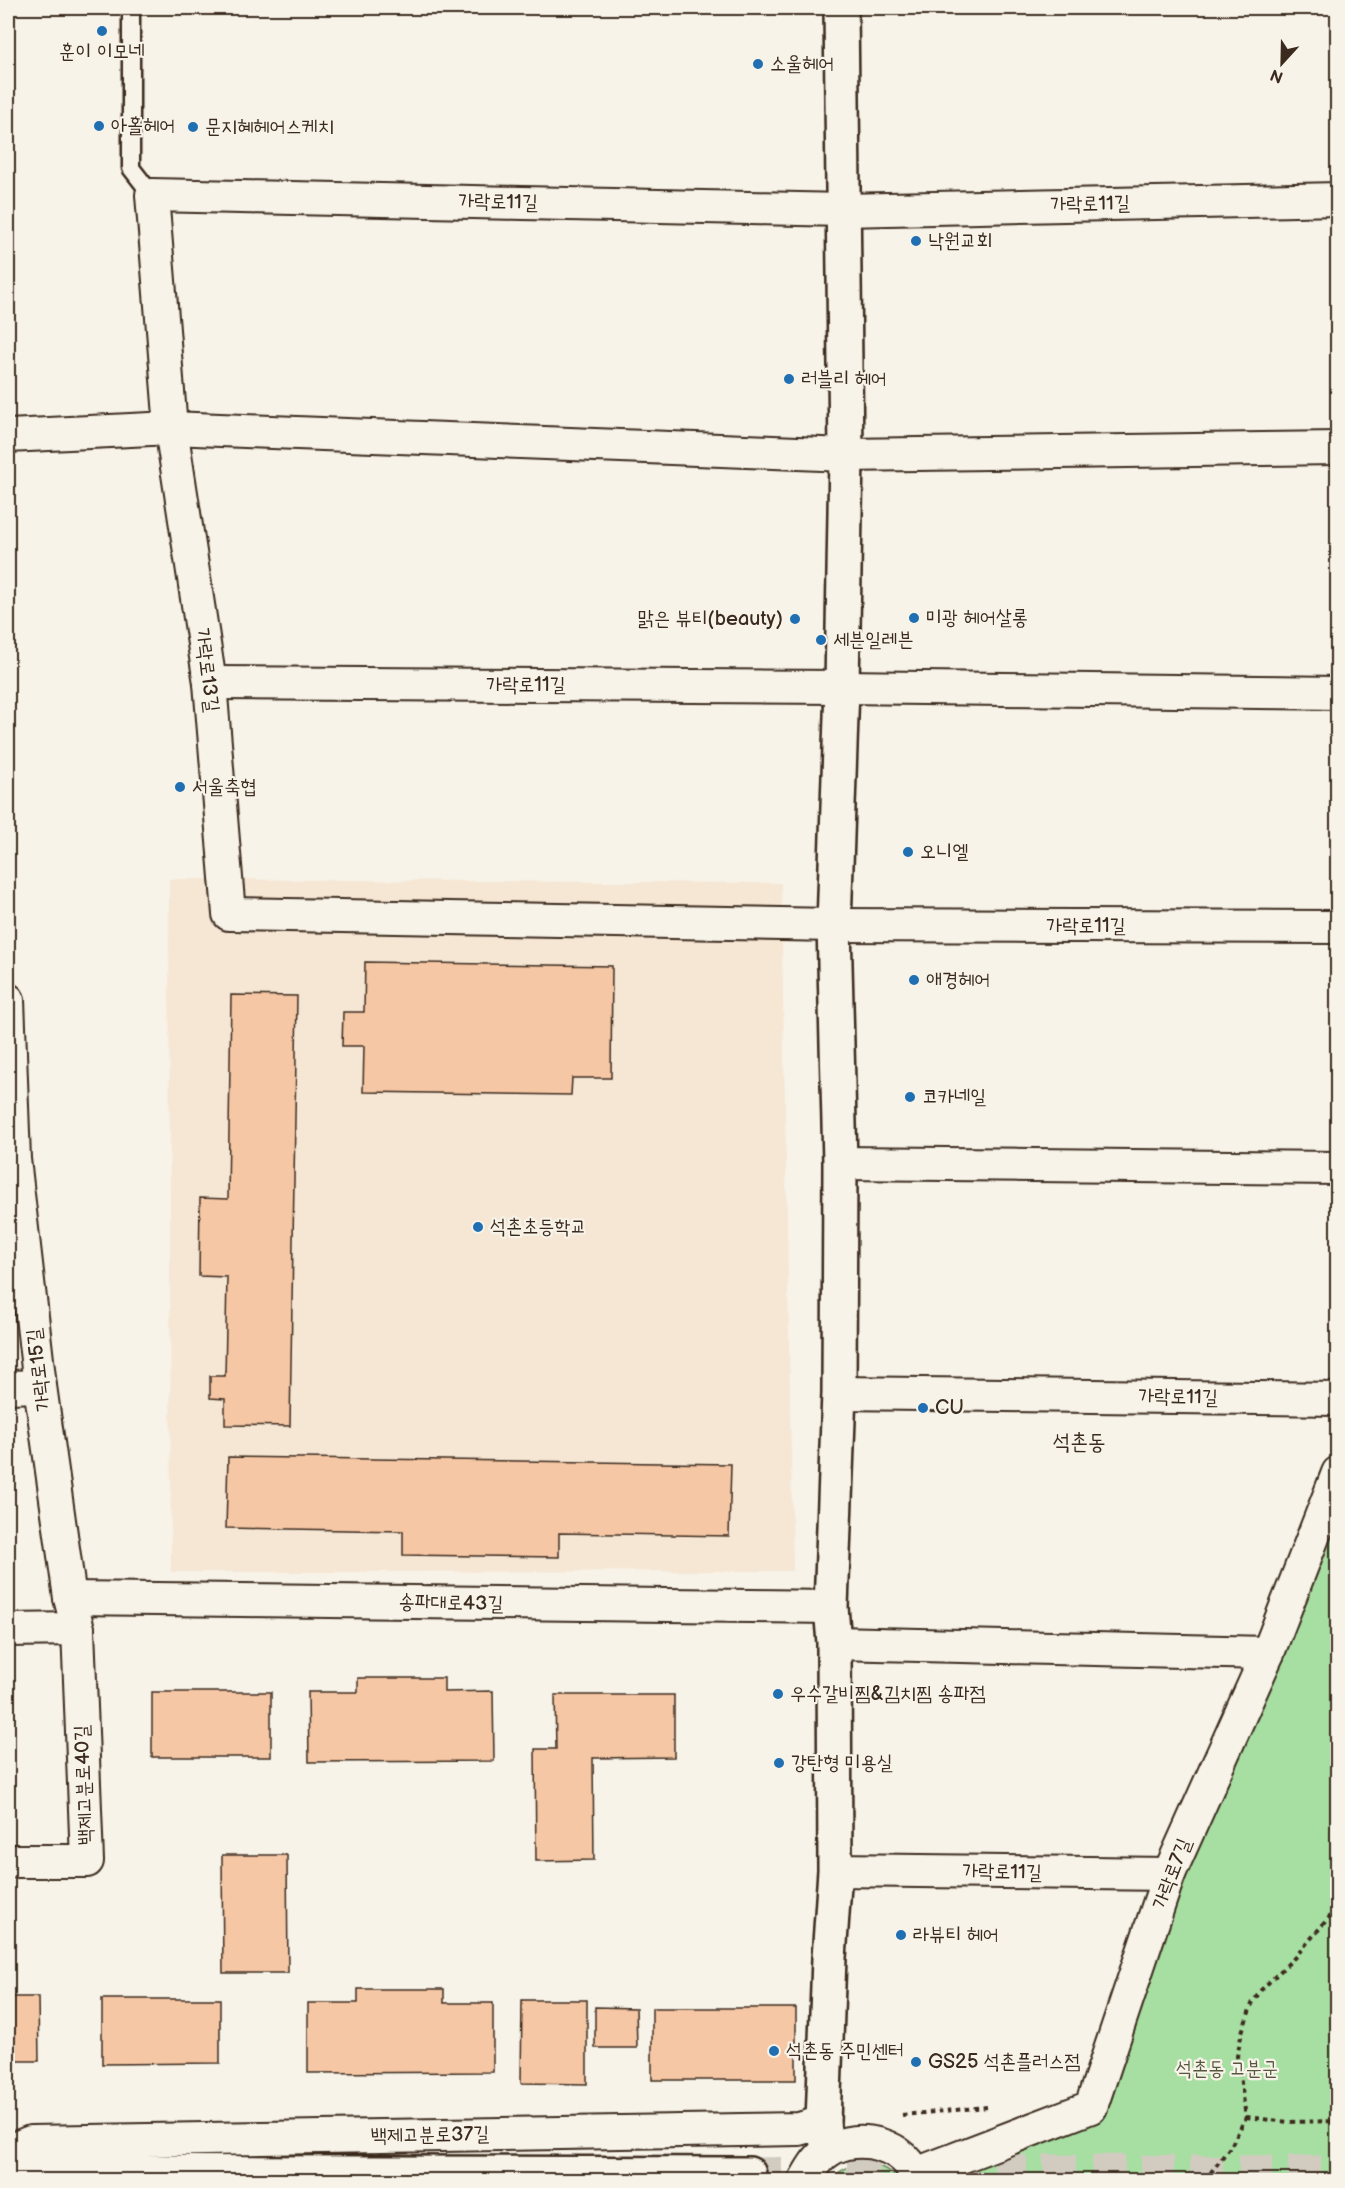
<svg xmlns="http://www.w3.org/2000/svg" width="1345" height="2188" font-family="'Balsamiq Sans','Poor Story',sans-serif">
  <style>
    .built { fill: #f6e6d4 }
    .green { fill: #a7dfa3; stroke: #718460; stroke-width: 1.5 }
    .building { fill: #f5c7a5; stroke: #3b2a1e; stroke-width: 1.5 }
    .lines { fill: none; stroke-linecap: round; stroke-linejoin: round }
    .secondary-tunnel { stroke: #d1cbc0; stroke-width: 33; stroke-dasharray: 33 16; stroke-linecap: butt }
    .service-casing { stroke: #3b2a1e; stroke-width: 21 }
    .minor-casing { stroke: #3b2a1e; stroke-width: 36 }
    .tertiary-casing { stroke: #3b2a1e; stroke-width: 38 }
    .secondary-casing { stroke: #3b2a1e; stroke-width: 38 }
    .path { stroke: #3b2a1e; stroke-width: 4; stroke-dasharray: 4.5 4.5; stroke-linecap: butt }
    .service { stroke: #f7f3e8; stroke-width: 16 }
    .minor { stroke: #f7f3e8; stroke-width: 32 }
    .tertiary { stroke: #f7f3e8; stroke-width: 33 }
    .secondary { stroke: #f7f3e8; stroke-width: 33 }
    .poi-dot { fill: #1f6fb2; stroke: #f7f3e8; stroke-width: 2 }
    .labels { text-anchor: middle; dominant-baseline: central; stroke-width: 4.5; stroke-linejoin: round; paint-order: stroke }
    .poi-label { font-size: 20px; fill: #3b2a1e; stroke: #f7f3e8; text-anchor: start }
    .street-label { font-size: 20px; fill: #3b2a1e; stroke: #f7f3e8 }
    .park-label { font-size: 20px; fill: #56573f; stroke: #f7f3e8 }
    .quarter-label { font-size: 22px; fill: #3b2a1e; stroke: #f7f3e8 }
  </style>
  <rect width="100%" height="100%" fill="#f7f3e8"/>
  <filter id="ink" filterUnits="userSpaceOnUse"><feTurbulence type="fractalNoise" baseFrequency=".0167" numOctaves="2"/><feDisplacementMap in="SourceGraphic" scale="12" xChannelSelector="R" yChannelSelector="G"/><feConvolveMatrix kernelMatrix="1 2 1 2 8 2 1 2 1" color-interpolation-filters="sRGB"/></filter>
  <g filter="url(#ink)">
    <polygon class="built" points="169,879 781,883 793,1571 171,1572"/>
    <g class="green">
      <polygon points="1337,1473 1337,2180 945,2180 944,2171 1098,2120 1169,1874"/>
      <path d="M 866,2163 C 880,2165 889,2170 899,2180 L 831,2180 C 840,2169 851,2165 866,2163 Z"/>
    </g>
    <g class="building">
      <polygon points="365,962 612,966 611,1078 572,1078 571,1095 363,1092 364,1046 342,1046 343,1012 364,1012"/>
      <polygon points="231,995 297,996 290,1426 225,1425 225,1399 210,1398 210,1376 225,1376 227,1277 199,1276 200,1198 228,1199"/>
      <polygon points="228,1457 731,1464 729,1536 559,1533 559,1557 403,1555 403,1531 226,1528"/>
      <polygon points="358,1678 444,1678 444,1692 493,1691 494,1761 309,1762 308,1692 358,1692"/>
      <rect x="152" y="1692" width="119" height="65"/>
      <polygon points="555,1695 674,1695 674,1757 593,1758 594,1860 536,1861 535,1749 556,1749"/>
      <polygon points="222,1855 287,1855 288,1973 223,1973"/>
      <polygon points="358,1989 444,1989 444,2003 493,2003 493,2072 308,2073 308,2003 358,2003"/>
      <polygon points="8,1997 38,1997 39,2061 8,2061"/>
      <polygon points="102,1999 220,1999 220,2063 102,2064"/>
      <polygon points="522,2000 587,2000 587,2084 521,2083"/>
      <polygon points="595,2007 636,2008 637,2048 595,2048"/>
      <rect x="652" y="2008" width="144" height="72"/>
    </g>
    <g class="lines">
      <polyline class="secondary-tunnel" points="749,2174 1011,2171 1338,2172"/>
      <g class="service-casing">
        <polyline id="service" points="131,8 131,168 152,195"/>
      </g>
      <g class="minor-casing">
        <g id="minor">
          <polyline points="1338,199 843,210 152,195 171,428 210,683 229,914 834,925 1338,927"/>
          <polyline points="8,436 171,428 846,455 1338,448"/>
          <polyline points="210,683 842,687 1338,693"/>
          <polyline points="8,1000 14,1159 40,1386 70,1598 78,1629 87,1861 8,1861"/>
          <polyline points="840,1163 1338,1168"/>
          <polyline points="8,1387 40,1386"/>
          <polyline points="839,1393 1338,1399"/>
          <polyline points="70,1598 831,1607"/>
          <polyline points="8,1630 78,1629"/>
          <polyline points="834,1643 1268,1653"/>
          <polyline points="835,1870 1169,1874"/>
          <polyline points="8,2151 31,2142 799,2129 823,2122 828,2151"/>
          <polyline points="916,2174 1091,2107 1169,1874 1268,1653 1338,1473"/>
          <path d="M 805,2180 C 811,2170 817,2158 828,2151 C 859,2131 907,2145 918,2180"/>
        </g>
      </g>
      <g class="tertiary-casing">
        <polyline id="tertiary" points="823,2122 829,1958 835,1870 834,1643 831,1607 839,1393 840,1163 834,925 842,687 846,455 841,8"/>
      </g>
      <g class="secondary-casing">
        <polyline id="secondary" points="8,2172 749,2174"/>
      </g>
      <g class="path">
        <polyline points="902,2115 987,2107"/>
        <polyline points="1246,2117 1288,2122 1338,2121"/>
        <polyline points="1205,2180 1231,2146 1246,2117 1237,2056 1242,2032 1252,2004 1261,1990 1295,1957 1338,1907"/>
      </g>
      <use href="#service" class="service"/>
      <use href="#minor" class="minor"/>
      <use href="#tertiary" class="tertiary"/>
      <use href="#secondary" class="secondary"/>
    </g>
  </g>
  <g class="poi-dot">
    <circle cx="102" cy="31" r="6"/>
    <circle cx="758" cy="64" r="6"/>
    <circle cx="99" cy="126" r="6"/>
    <circle cx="193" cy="127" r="6"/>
    <circle cx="916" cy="241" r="6"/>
    <circle cx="789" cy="379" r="6"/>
    <circle cx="914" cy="618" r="6"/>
    <circle cx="795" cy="619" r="6"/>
    <circle cx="821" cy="640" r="6"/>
    <circle cx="180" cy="787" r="6"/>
    <circle cx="908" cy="852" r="6"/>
    <circle cx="914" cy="980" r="6"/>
    <circle cx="910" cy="1097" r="6"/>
    <circle cx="478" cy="1227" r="6"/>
    <circle cx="923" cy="1408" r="6"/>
    <circle cx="778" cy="1694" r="6"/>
    <circle cx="779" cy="1763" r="6"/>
    <circle cx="901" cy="1935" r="6"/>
    <circle cx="774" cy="2051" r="6"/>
    <circle cx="916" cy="2062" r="6"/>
  </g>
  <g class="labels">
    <g class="poi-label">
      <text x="102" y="52" text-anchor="middle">훈이 이모네</text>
      <text x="770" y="64">소울헤어</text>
      <text x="111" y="126">아홀헤어</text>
      <text x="205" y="127">문지혜헤어스케치</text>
      <text x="928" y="241">낙원교회</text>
      <text x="801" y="379">러블리 헤어</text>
      <text x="926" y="618">미광 헤어살롱</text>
      <text x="783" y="619" text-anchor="end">맑은 뷰티(beauty)</text>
      <text x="833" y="640">세븐일레븐</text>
      <text x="192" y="787">서울축협</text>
      <text x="920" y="852">오니엘</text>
      <text x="926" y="980">애경헤어</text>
      <text x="922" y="1097">코카네일</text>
      <text x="490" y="1227">석촌초등학교</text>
      <text x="935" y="1408">CU</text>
      <text x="790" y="1694">우수갈비찜&amp;김치찜 송파점</text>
      <text x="791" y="1763">강탄형 미용실</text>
      <text x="913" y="1935">라뷰티 헤어</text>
      <text x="786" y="2051">석촌동 주민센터</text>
      <text x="928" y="2062">GS25 석촌플러스점</text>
    </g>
    <g class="street-label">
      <text transform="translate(498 202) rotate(1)">가락로11길</text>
      <text transform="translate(1090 204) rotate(-1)">가락로11길</text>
      <text transform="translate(207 670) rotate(83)">가락로13길</text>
      <text x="526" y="685">가락로11길</text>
      <text x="1086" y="926">가락로11길</text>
      <text transform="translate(39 1370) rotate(-97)">가락로15길</text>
      <text transform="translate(1178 1397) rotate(1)">가락로11길</text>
      <text transform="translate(451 1603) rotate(1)">송파대로43길</text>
      <text transform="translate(84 1785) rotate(-92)">백제고분로40길</text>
      <text transform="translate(1002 1872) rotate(1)">가락로11길</text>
      <text transform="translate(1172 1874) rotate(-69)">가락로7길</text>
      <text transform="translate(430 2135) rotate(-1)">백제고분로37길</text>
    </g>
    <g class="park-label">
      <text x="1227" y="2069">석촌동 고분군</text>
    </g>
    <g class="quarter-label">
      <text x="1079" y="1442">석촌동</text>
    </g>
  </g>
  <rect width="1345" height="2188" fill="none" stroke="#f7f3e8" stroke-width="30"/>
  <rect x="15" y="15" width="1315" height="2158" fill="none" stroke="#3b2a1e" stroke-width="2" filter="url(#ink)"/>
  <g transform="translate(1282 63) rotate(202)" stroke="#f7f3e8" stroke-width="4.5" paint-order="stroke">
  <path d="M0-4.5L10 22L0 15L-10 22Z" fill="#3b2a1e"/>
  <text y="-9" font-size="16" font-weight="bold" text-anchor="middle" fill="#3b2a1e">N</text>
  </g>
</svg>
